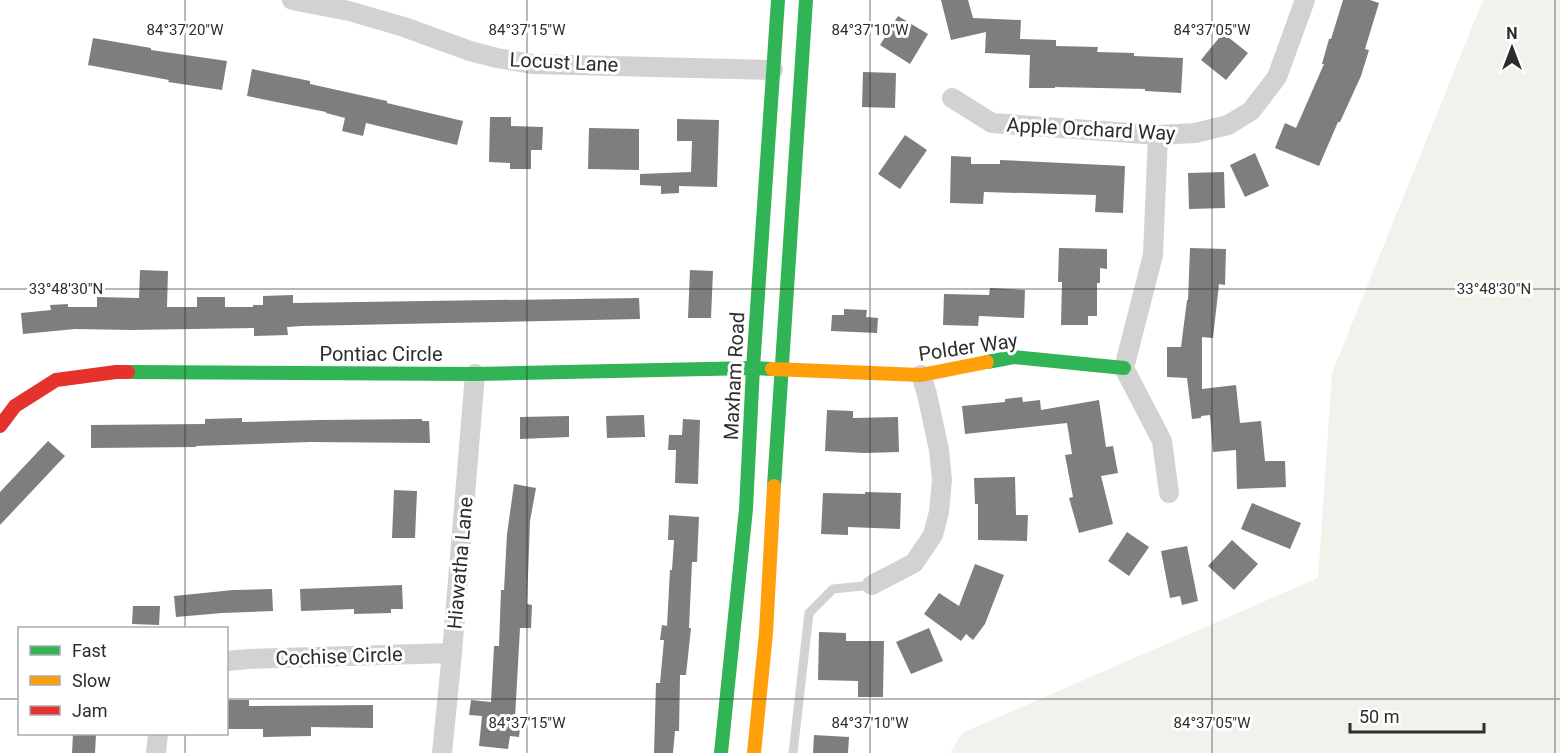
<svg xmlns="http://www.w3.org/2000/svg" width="1560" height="753" font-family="Roboto,sans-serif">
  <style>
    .green { fill: #f0f3ec }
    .building { fill: #7e7e7e }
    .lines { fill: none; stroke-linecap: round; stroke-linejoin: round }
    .lane { stroke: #d2d2d2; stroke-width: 9 }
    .street { stroke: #d2d2d2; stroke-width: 20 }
    .fast { stroke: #30b455; stroke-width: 14 }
    .slow { stroke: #ff9f0a; stroke-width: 14 }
    .jam { stroke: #e5322d; stroke-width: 14 }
    .ticks { fill: none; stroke: #2d2d2d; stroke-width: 1.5; stroke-opacity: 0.45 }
    .labels { text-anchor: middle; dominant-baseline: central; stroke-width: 6; stroke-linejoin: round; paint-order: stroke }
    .street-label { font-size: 20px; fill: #2d2d2d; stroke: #fff }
    .ticks-label { font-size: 15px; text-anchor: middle; fill: #2d2d2d; stroke: #fff; stroke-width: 6; stroke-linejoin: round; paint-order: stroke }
  </style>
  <rect width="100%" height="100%" fill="#fff"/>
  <polygon class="green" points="1483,0 1560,0 1560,753 950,753 962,733 1318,578 1332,373"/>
  <g class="building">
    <polygon points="941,0 968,0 973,18 1021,20 1020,39 1056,40 1056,46 1098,47 1097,52 1134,53 1134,56 1183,58 1181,93 1145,91 1145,89 1055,87 1055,88 1029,88 1030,55 985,53 986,32 951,40"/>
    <polygon points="1343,0 1370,0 1379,3 1365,49 1369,50 1361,76 1340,122 1338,122 1319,166 1275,148 1285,123 1296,128 1324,64 1322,64 1329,39 1331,39"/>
    <polygon points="898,16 928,34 910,64 880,45"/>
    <polygon points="1223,33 1248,53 1226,80 1201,60"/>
    <polygon points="93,38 151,48 151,50 227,61 222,90 168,82 169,80 88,65"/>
    <polygon points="252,69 310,81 310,84 387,101 387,103 463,121 457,145 366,123 363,136 342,131 345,118 326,113 326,112 247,96"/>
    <polygon points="863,72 896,73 895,108 862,107"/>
    <polygon points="490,117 511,117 511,126 543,127 542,150 531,150 531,169 510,169 510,163 489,162"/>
    <polygon points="677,119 719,120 717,187 679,186 679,193 661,194 661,186 640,185 640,174 691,172 692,141 677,141"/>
    <polygon points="589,128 639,129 639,170 588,169"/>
    <polygon points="905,135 927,150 900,189 878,174"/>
    <polygon points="1255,153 1269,186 1245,197 1230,165"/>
    <polygon points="951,156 971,157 971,164 1000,164 1000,160 1125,166 1123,213 1095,212 1096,195 984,192 983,204 950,203"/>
    <polygon points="1224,172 1225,208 1189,209 1188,173"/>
    <polygon points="1059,248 1107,249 1107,269 1100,268 1100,283 1097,283 1097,316 1088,316 1088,325 1061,325 1062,282 1058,282"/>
    <polygon points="1190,248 1226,249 1225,285 1219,284 1213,338 1202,337 1202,389 1236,385 1240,423 1261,421 1265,461 1285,461 1286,487 1237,489 1236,450 1213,452 1210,415 1201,416 1201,418 1192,419 1187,378 1167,377 1167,347 1181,347 1187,300 1188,300"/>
    <polygon points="140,270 168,271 167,307 197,307 197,297 225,297 225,307 253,307 253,305 263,305 263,296 293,295 293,303 639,298 640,319 302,326 287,327 288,335 254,336 254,328 130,330 75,329 23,334 21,313 51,310 50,305 68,304 68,307 97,307 97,297 139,298"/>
    <polygon points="690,270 713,271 711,318 688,318"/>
    <polygon points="990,288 1025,290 1024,318 979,316 978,326 943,325 944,294 989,295"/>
    <polygon points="844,309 867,310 866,317 878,318 877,333 831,331 832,315 844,315"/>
    <polygon points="1022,397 1023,402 1040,400 1041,410 1099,400 1106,447 1113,446 1118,473 1101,476 1113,524 1079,533 1069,498 1073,497 1065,455 1072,454 1067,423 965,434 962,406 1005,402 1005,399"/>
    <polygon points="827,410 853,411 853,418 898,417 899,452 864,453 825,451"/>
    <polygon points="644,415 645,437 607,438 606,416"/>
    <polygon points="569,416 569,437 520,439 520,417"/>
    <polygon points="242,418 242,422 319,420 422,419 422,421 429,421 430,443 310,442 196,446 196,447 91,448 91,425 205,424 205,419"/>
    <polygon points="683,419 700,420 698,484 675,483 676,450 668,450 669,435 682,435"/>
    <polygon points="48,441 65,456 0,525 0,492"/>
    <polygon points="1015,477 1016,515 1028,515 1027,541 978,540 978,504 975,504 974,478"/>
    <polygon points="514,484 536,488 530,521 527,604 532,605 531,628 520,628 515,718 521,719 519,737 510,736 508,749 479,746 482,716 469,715 471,700 491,702 494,646 499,646 501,590 504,590 507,534"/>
    <polygon points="394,490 417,491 415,538 392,538"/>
    <polygon points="865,492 901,493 900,529 848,527 848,535 821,534 823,493 865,494"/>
    <polygon points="1252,503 1301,523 1290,549 1241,529"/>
    <polygon points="669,515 699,517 697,562 692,562 689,628 691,628 686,675 680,675 679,731 675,731 673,753 654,753 656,683 660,683 664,640 660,640 662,625 667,626 670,570 672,570 674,540 668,540"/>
    <polygon points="1127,532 1149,547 1129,576 1108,561"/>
    <polygon points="1232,540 1258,564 1234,590 1208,566"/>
    <polygon points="1187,546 1198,601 1182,605 1180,596 1170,598 1161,551"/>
    <polygon points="975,564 1004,575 985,624 973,640 966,634 961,641 924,614 939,593 959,606"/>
    <polygon points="402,585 403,609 391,609 391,613 354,614 354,609 301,611 300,589"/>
    <polygon points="272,589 273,611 222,613 176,617 174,596 233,590"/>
    <polygon points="133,606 160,606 159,625 132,624"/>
    <polygon points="929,628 943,661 911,674 896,642"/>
    <polygon points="819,632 846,633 846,641 884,641 883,697 858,697 858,681 818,680"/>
    <polygon points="226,700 249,700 249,706 373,705 373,728 311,727 311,736 263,737 263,729 226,729"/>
    <polygon points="73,734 96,734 95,753 72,753"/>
    <polygon points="814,735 849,737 848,753 813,753"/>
  </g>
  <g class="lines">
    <polyline class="lane" points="793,753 809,613 833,589 872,585"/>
    <g class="street">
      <polyline points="292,0 349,11 404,27 470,51 497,58 532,64 773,70"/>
      <polyline points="952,98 992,123 1158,135 1195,133 1228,125 1251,111 1277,77 1305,0"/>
      <polyline points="1158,135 1153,255 1124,368 1162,441 1169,493"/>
      <polyline points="872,585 914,563 933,535 939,512 942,480 939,450 927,394 921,375"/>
      <polyline points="226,661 249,659 452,653"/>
      <polyline points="156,753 158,734"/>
      <polyline points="442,753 452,653 475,374"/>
    </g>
    <g class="fast">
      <polyline points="987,362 1014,357 1124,368"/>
      <polyline points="128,372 475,374 753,368 772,369"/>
      <polyline points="774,486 806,0"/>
      <polyline points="721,753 746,509 753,368 778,0"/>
    </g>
    <g class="slow">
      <polyline points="772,369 921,375 987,362"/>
      <polyline points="754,753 766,633 774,486"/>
    </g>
    <polyline class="jam" points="0,426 15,406 56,380 116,372 128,372"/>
  </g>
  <path class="ticks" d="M 185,0 L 185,628M 527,0 L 527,753M 870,0 L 870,753M 1212,0 L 1212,753M 1555,0 L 1555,753M 0,289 L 1560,289M 0,699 L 20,699M 226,699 L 1560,699M 185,734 L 185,753"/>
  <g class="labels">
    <g class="street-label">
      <text transform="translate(564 62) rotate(3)">Locust Lane</text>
      <text transform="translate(1091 129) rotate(3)">Apple Orchard Way</text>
      <text transform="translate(968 347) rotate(-8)">Polder Way</text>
      <text x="381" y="354">Pontiac Circle</text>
      <text transform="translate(734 376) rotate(-87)">Maxham Road</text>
      <text transform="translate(460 563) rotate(-85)">Hiawatha Lane</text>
      <text transform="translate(339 656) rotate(-2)">Cochise Circle</text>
    </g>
  </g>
  <g class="ticks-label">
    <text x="185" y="35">84°37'20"W</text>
    <text x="527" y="35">84°37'15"W</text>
    <text x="870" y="35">84°37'10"W</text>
    <text x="1212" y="35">84°37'05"W</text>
    <text x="66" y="294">33°48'30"N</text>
    <text x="1494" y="294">33°48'30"N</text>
    <text x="527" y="728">84°37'15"W</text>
    <text x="870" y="728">84°37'10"W</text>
    <text x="1212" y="728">84°37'05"W</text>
  </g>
  <rect x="18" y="627" width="210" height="108" fill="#ffffff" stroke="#ababab" stroke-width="1.5"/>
  <rect x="30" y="646" width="30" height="9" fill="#30b455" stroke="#ababab" stroke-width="1.5"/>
  <text x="72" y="657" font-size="18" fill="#2d2d2d">Fast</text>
  <rect x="30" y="676" width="30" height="9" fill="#ff9f0a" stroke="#ababab" stroke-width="1.5"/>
  <text x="72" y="687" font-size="18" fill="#2d2d2d">Slow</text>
  <rect x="30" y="706" width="30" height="9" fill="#e5322d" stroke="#ababab" stroke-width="1.5"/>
  <text x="72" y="717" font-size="18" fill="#2d2d2d">Jam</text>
  <g transform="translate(1512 48)" stroke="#ffffff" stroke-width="4.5" paint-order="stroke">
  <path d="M0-4.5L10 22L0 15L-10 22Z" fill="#2d2d2d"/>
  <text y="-9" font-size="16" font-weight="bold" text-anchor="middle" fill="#2d2d2d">N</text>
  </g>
  <path d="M1350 723v9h134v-9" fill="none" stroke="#2d2d2d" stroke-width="3"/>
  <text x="1359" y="723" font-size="18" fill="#2d2d2d" stroke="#ffffff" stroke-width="4.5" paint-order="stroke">50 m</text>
</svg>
